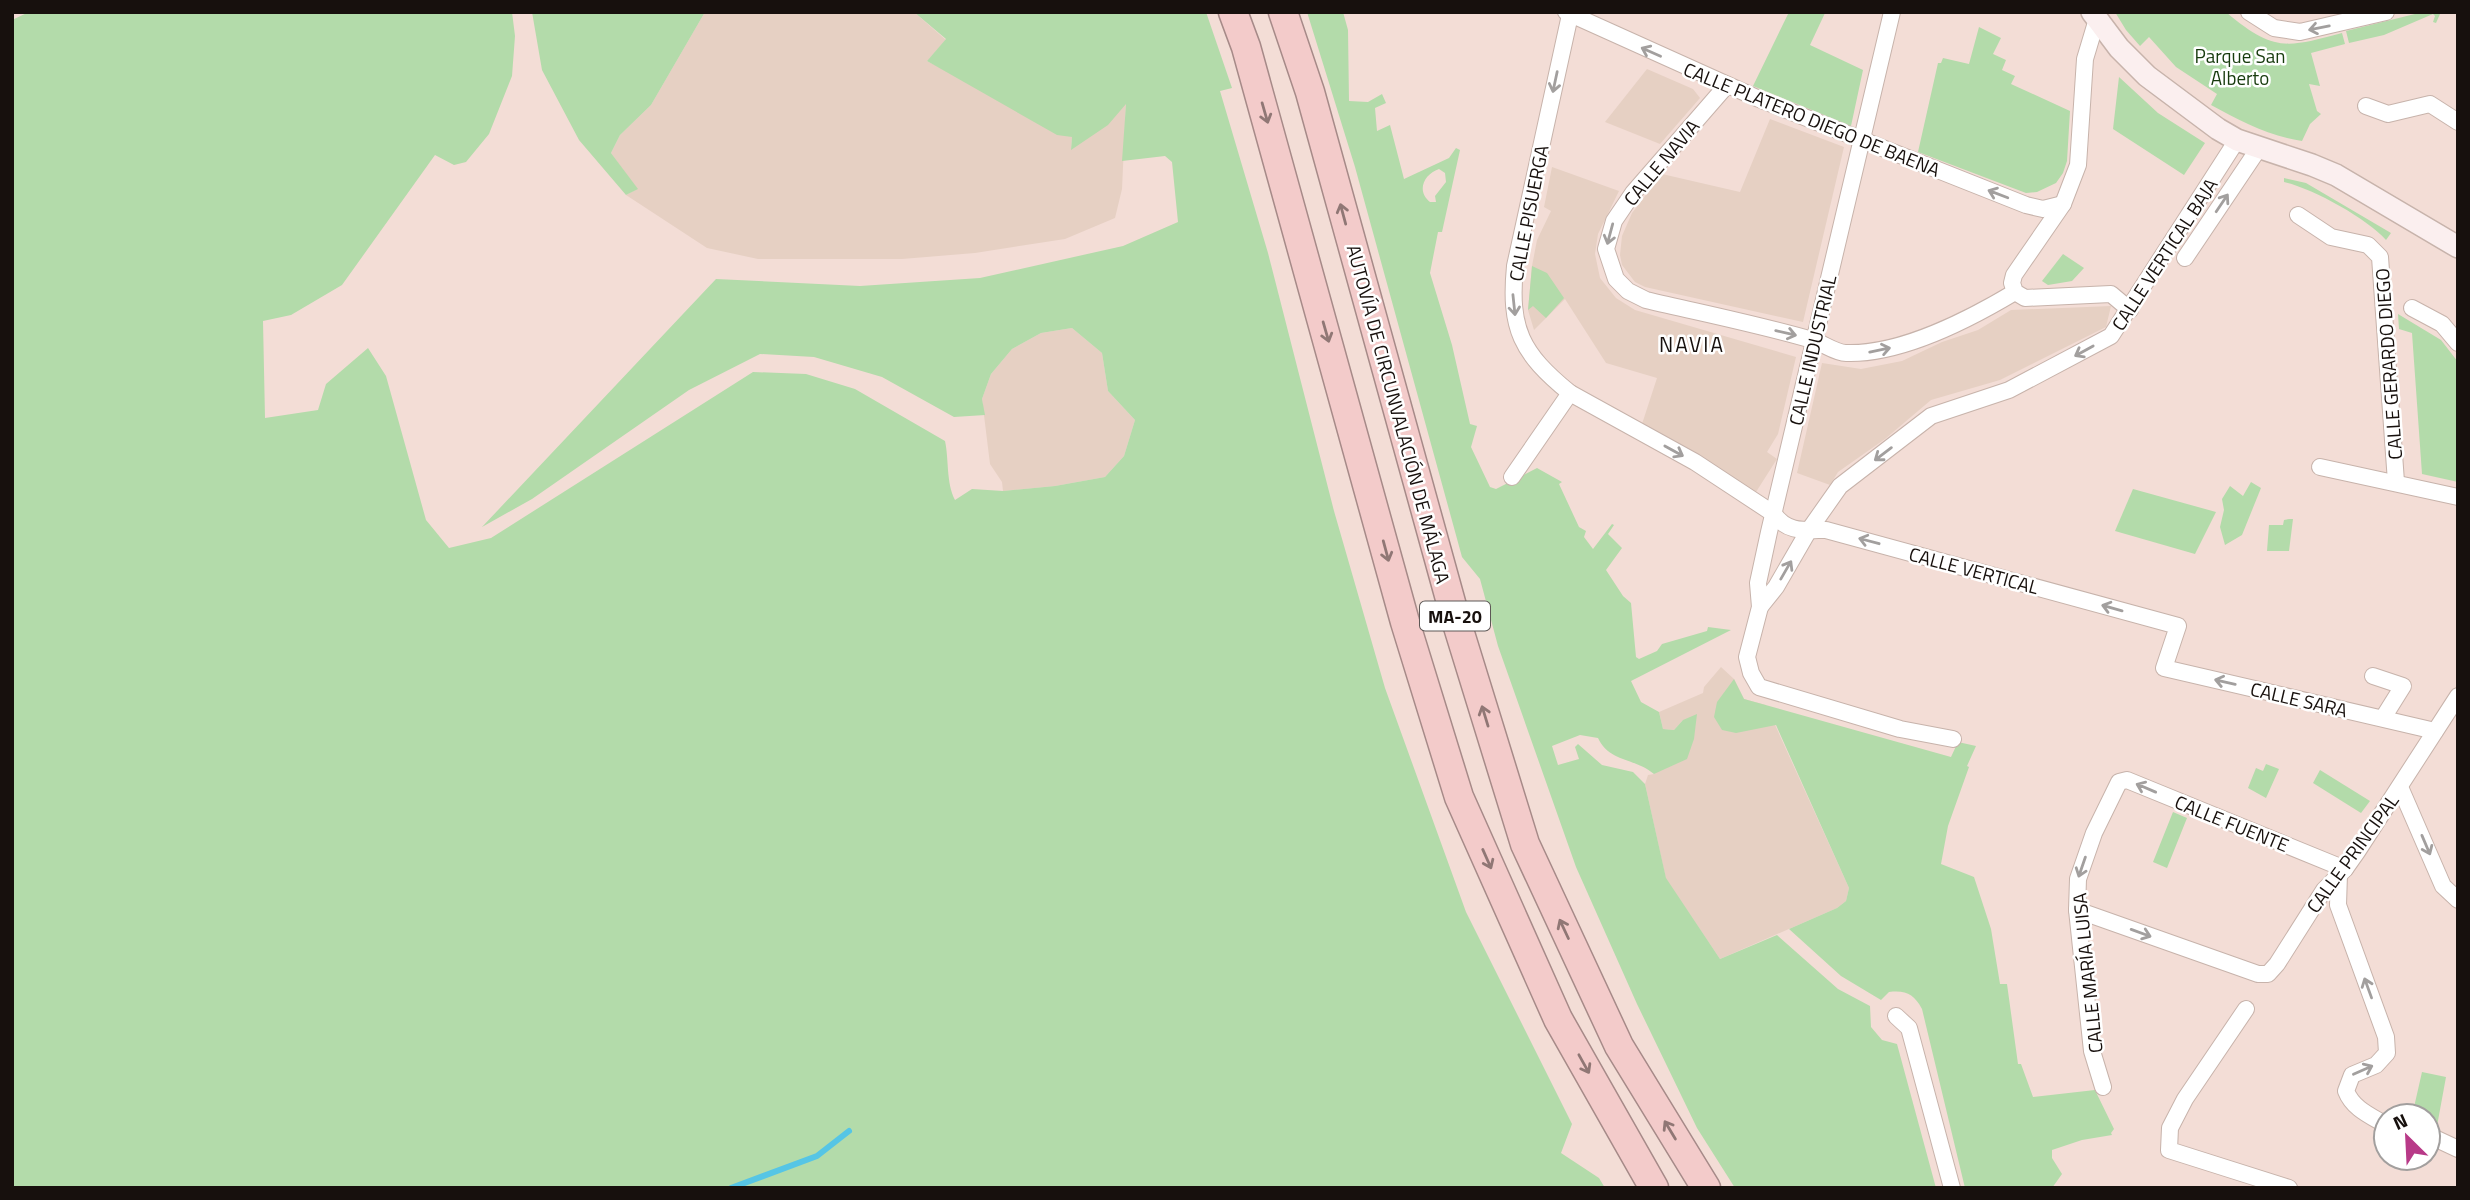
<svg xmlns="http://www.w3.org/2000/svg" width="2470" height="1200" font-family="'Titillium Web',sans-serif">
  <style>
    .industrial { fill: #e6d0c3 }
    .green { fill: #b3dbaa; fill-rule: evenodd }
    .lines { fill: none; stroke-linecap: round; stroke-linejoin: round }
    .stream { stroke: #56c5e5; stroke-width: 6 }
    .street-casing { stroke: #c7b3ab; stroke-width: 18 }
    .secondary-casing { stroke: #c7b3ab; stroke-width: 24 }
    .highway-casing { stroke: #a68a88; stroke-width: 31 }
    .street { stroke: #fff; stroke-width: 16 }
    .secondary { stroke: #fbefef; stroke-width: 21 }
    .highway { stroke: #f3cbca; stroke-width: 28 }
    .oneway { stroke: #a29f9e }
    .oneway2 { stroke: #907775 }
    .labels { text-anchor: middle; dominant-baseline: central; stroke-width: 5; stroke-linejoin: round; paint-order: stroke }
    .shield { fill: #fff; stroke: #5d5856; stroke-width: 2 }
    .shield-label { font-size: 18px; font-weight: bold; fill: #17100d }
    .park-label { font-size: 19px; fill: #173b0d; stroke: #fff }
    .street-label { font-size: 19px; fill: #17100d; stroke: #fff }
    .neighbourhood-label { font-size: 21px; letter-spacing: 2px; fill: #17100d; stroke: #fff }
  </style>
  <rect width="100%" height="100%" fill="#f3ddd6"/>
  <g class="industrial">
    <polygon points="705,12 914,12 946,40 927,61 1072,137 1071,149 1126,103 1122,189 1115,218 1065,239 975,253 902,259 758,259 707,248 626,195 637,189 611,153 620,135 651,105"/>
    <polygon points="1647,69 1693,89 1700,98 1660,144 1605,122"/>
    <polygon points="1770,119 1844,147 1803,322 1645,287 1635,282 1622,265 1620,255 1622,236 1632,213 1662,174 1740,192"/>
    <polygon points="1552,167 1619,191 1598,234 1595,254 1600,278 1616,298 1635,310 1796,357 1778,434 1767,452 1777,459 1756,492 1642,424 1657,378 1606,363 1565,299 1534,330 1528,310 1532,266 1537,240 1551,211 1544,207"/>
    <polygon points="2111,306 2106,327 2000,380 1931,400 1885,439 1838,472 1830,485 1797,473 1822,363 1861,369 1902,361 1942,342 1978,330 2011,310"/>
    <polygon points="1072,328 1102,353 1108,391 1135,420 1124,456 1105,477 1055,486 1003,491 1002,482 990,464 982,399 991,374 1012,349 1041,333"/>
    <polygon points="1721,667 1734,679 1744,699 1766,705 1849,888 1846,901 1837,908 1720,959 1666,879 1645,784 1648,775 1654,774 1683,720 1674,730 1663,729 1659,712 1703,693 1704,687"/>
  </g>
  <g class="green">
    <path d="M 29,12 L 512,12 L 515,36 L 512,76 L 489,134 L 466,162 L 454,165 L 435,155 L 342,285 L 291,315 L 263,321 L 265,418 L 318,410 L 326,384 L 368,348 L 386,376 L 426,520 L 449,548 L 491,538 L 753,372 L 806,374 L 855,389 L 945,441 C 949,459 946,483 955,500 L 972,489 L 1003,491 L 1055,486 L 1105,477 L 1124,456 L 1135,420 L 1108,391 L 1102,353 L 1072,328 L 1041,333 L 1012,349 L 991,374 L 982,399 L 985,415 L 954,417 L 882,377 L 814,357 L 760,354 L 689,390 L 532,499 L 482,527 L 716,279 L 860,286 L 980,278 L 1123,246 L 1178,222 L 1172,162 L 1165,156 L 1122,161 L 1126,104 L 1108,125 L 1071,150 L 1072,137 L 1057,135 L 927,61 L 946,39 L 914,12 L 1206,12 L 1232,88 L 1220,91 L 1268,253 L 1334,511 L 1385,688 L 1466,912 L 1572,1124 L 1561,1153 L 1599,1178 L 1605,1188 L 12,1188 L 12,20 Z"/>
    <polygon points="532,12 705,12 651,105 620,135 611,153 638,189 626,195 579,140 542,70"/>
    <path d="M 1307,12 L 1343,12 L 1348,30 L 1349,101 L 1368,102 L 1382,94 L 1386,103 L 1375,108 L 1377,131 L 1390,125 L 1404,179 L 1449,158 L 1456,148 L 1460,150 L 1442,232 L 1438,232 L 1430,273 L 1452,345 L 1470,424 L 1477,426 L 1471,447 L 1490,487 L 1496,489 L 1537,468 L 1562,482 L 1559,484 L 1579,527 L 1586,531 L 1584,537 L 1593,549 L 1612,524 L 1614,525 L 1608,534 L 1622,548 L 1606,570 L 1623,596 L 1631,603 L 1636,657 L 1639,659 L 1657,651 L 1662,644 L 1707,631 L 1708,627 L 1731,630 L 1631,681 L 1641,702 L 1659,712 L 1663,729 L 1674,730 L 1683,720 L 1697,714 L 1694,739 L 1687,759 L 1654,774 C 1635,758 1609,762 1598,738 L 1580,735 L 1552,746 L 1558,765 L 1579,759 L 1575,747 L 1578,744 L 1602,765 L 1633,772 L 1645,784 L 1666,878 L 1720,959 L 1777,935 L 1838,989 L 1870,1006 L 1871,1027 L 1882,1040 L 1897,1044 L 1936,1188 L 1735,1188 L 1697,1128 L 1637,1004 L 1576,867 L 1498,646 L 1480,579 L 1462,557 L 1355,167 ZM 1439,169 L 1445,173 L 1446,182 L 1435,196 L 1436,202 L 1430,202 C 1416,191 1424,174 1439,169 Z"/>
    <polygon points="1789,12 1825,13 1810,45 1863,70 1851,126 1753,86"/>
    <path d="M 2115,12 L 2226,12 C 2273,52 2286,48 2342,33 L 2345,44 L 2311,53 L 2320,86 L 2309,84 L 2317,111 L 2321,114 L 2310,124 L 2302,141 C 2269,136 2240,121 2211,105 L 2217,94 L 2176,67 L 2149,37 L 2140,46 L 2126,30 Z"/>
    <polygon points="2423,12 2440,14 2436,23 2433,22 2435,16 2433,14 2384,35 2349,43 2346,31"/>
    <polygon points="1979,27 2001,38 1993,54 2006,60 2002,70 2015,76 2011,84 2070,111 2067,161 2063,173 2056,183 2037,192 2026,193 1918,152 1938,63 1941,63 1943,58 1969,64"/>
    <polygon points="2119,77 2158,113 2205,143 2184,175 2113,129"/>
    <path d="M 2284,178 L 2306,183 L 2391,233 L 2386,240 C 2368,219 2312,188 2284,182 Z"/>
    <polygon points="2063,254 2084,268 2072,281 2048,285 2042,281"/>
    <polygon points="1532,266 1547,273 1564,298 1546,318 1533,306 1528,310"/>
    <polygon points="2398,314 2441,340 2458,362 2458,482 2422,474 2412,333 2399,329"/>
    <polygon points="2251,482 2261,488 2242,535 2225,545 2220,527 2224,510 2222,499 2230,486 2243,496"/>
    <polygon points="2133,489 2216,512 2195,554 2115,531"/>
    <polygon points="2289,519 2293,519 2289,551 2267,551 2269,525 2283,525 2284,520"/>
    <path d="M 1734,679 L 1744,699 L 1951,757 L 1958,742 L 1976,746 L 1967,766 L 1969,767 L 1948,826 L 1941,864 L 1974,877 L 1991,929 L 2000,984 L 2007,984 L 2018,1064 L 2021,1064 L 2033,1097 L 2095,1090 L 2114,1129 L 2111,1133 L 2112,1135 L 2082,1140 L 2052,1150 L 2052,1158 L 2062,1174 L 2052,1188 L 1965,1188 L 1922,1009 C 1914,994 1906,990 1889,992 L 1881,1000 L 1841,976 L 1789,929 L 1837,908 L 1846,901 L 1849,888 L 1776,725 L 1736,733 L 1722,730 L 1714,717 L 1717,702 Z"/>
    <polygon points="2266,764 2279,769 2266,798 2248,788 2256,768 2263,771"/>
    <polygon points="2320,770 2370,801 2361,813 2313,783"/>
    <polygon points="2173,812 2187,818 2167,868 2153,862"/>
    <polygon points="2422,1072 2446,1077 2437,1126 2428,1124 2428,1116 2412,1116"/>
  </g>
  <g class="lines">
    <polyline class="stream" points="731,1188 817,1156 849,1131"/>
    <g class="street-casing">
      <g id="street">
        <polyline points="1566,12 1759,99 2026,205 2043,209 2063,204"/>
        <polyline points="1892,12 1769,532 1758,583 1760,607 1747,657 1751,673 1759,687 1900,729 1953,739"/>
        <polyline points="2249,12 2274,28 2300,32 2386,12"/>
        <path d="M 1570,15 L 1515,266 C 1509,329 1521,353 1570,393 L 1695,462 L 1774,514 C 1787,533 1805,530 1826,530 L 2178,626 L 2164,668 L 2435,731"/>
        <polyline points="2097,19 2085,59 2078,165 2063,204 2014,275 2012,283 2015,292 2025,298 2111,294 2130,310"/>
        <path d="M 1727,85 L 1633,193 L 1614,221 L 1606,249 L 1616,279 L 1628,291 L 1646,300 C 1701,313 1757,324 1812,340 C 1823,343 1835,353 1846,353 C 1900,355 1970,319 2015,292"/>
        <polyline points="2366,106 2388,114 2430,104 2458,122"/>
        <polyline points="2298,215 2331,237 2368,245 2380,257 2396,482"/>
        <polyline points="2185,258 2259,148"/>
        <polyline points="2412,308 2442,324 2458,343"/>
        <polyline points="2320,467 2458,497"/>
        <polyline points="1512,477 1570,393"/>
        <polyline points="1760,607 1776,587 1809,530 1840,486 1931,416 2009,390 2111,336 2237,140"/>
        <polyline points="2373,676 2403,686 2383,718"/>
        <polyline points="2400,787 2443,886 2458,900"/>
        <path d="M 2339,874 L 2338,905 L 2386,1037 L 2387,1053 L 2376,1065 L 2352,1075 L 2346,1091 C 2353,1109 2371,1116 2386,1125"/>
        <polyline points="2077,910 2258,974 2268,974 2277,964 2324,890 2345,869 2357,852 2458,696"/>
        <polyline points="2246,1009 2185,1099 2170,1128 2169,1150 2289,1188"/>
        <polyline points="1896,1016 1909,1028 1952,1188"/>
        <polyline points="2103,1087 2092,1051 2077,910 2078,879 2094,833 2119,782 2127,780 2345,869"/>
        <polyline points="2428,1135 2458,1149"/>
      </g>
    </g>
    <g class="secondary-casing">
      <polyline id="secondary" points="2092,12 2119,48 2147,76 2218,129 2237,140 2312,165 2336,175 2458,247"/>
    </g>
    <g class="highway-casing">
      <g id="highway">
        <polyline points="1233,12 1246,47 1405,622 1459,797 1558,1019 1654,1188"/>
        <polyline points="1283,12 1310,92 1455,617 1525,844 1619,1046 1706,1188"/>
      </g>
    </g>
    <use href="#street" class="street"/>
    <use href="#secondary" class="secondary"/>
    <use href="#highway" class="highway"/>
  </g>
  <defs><path id="oneway-shaft" d="M-6 0H5M1.5-3L5.5 0L1.5 3" fill="none" stroke-width="1.6" stroke-linecap="round" stroke-linejoin="round" transform="scale(1.75)"/></defs>
  <g class="oneway">
    <use href="#oneway-shaft" transform="translate(2319 28) rotate(169)"/>
    <use href="#oneway-shaft" transform="translate(1651 52) rotate(-156)"/>
    <use href="#oneway-shaft" transform="translate(1555 82) rotate(102)"/>
    <use href="#oneway-shaft" transform="translate(1998 194) rotate(-159)"/>
    <use href="#oneway-shaft" transform="translate(2222 203) rotate(-56)"/>
    <use href="#oneway-shaft" transform="translate(1610 234) rotate(105)"/>
    <use href="#oneway-shaft" transform="translate(1514 305) rotate(84)"/>
    <use href="#oneway-shaft" transform="translate(1786 333) rotate(13)"/>
    <use href="#oneway-shaft" transform="translate(1880 350) rotate(-12)"/>
    <use href="#oneway-shaft" transform="translate(2084 351) rotate(151)"/>
    <use href="#oneway-shaft" transform="translate(1674 451) rotate(29)"/>
    <use href="#oneway-shaft" transform="translate(1883 454) rotate(143)"/>
    <use href="#oneway-shaft" transform="translate(1869 541) rotate(-165)"/>
    <use href="#oneway-shaft" transform="translate(1786 570) rotate(-60)"/>
    <use href="#oneway-shaft" transform="translate(2112 608) rotate(-164)"/>
    <use href="#oneway-shaft" transform="translate(2225 682) rotate(-167)"/>
    <use href="#oneway-shaft" transform="translate(2146 788) rotate(-157)"/>
    <use href="#oneway-shaft" transform="translate(2426 845) rotate(67)"/>
    <use href="#oneway-shaft" transform="translate(2082 867) rotate(109)"/>
    <use href="#oneway-shaft" transform="translate(2141 933) rotate(20)"/>
    <use href="#oneway-shaft" transform="translate(2368 988) rotate(-110)"/>
    <use href="#oneway-shaft" transform="translate(2363 1070) rotate(-24)"/>
  </g>
  <g class="oneway2">
    <use href="#oneway-shaft" transform="translate(1265 113) rotate(74)"/>
    <use href="#oneway-shaft" transform="translate(1343 214) rotate(-105)"/>
    <use href="#oneway-shaft" transform="translate(1326 332) rotate(74)"/>
    <use href="#oneway-shaft" transform="translate(1386 551) rotate(75)"/>
    <use href="#oneway-shaft" transform="translate(1485 716) rotate(-107)"/>
    <use href="#oneway-shaft" transform="translate(1487 859) rotate(66)"/>
    <use href="#oneway-shaft" transform="translate(1564 929) rotate(-115)"/>
    <use href="#oneway-shaft" transform="translate(1584 1064) rotate(61)"/>
    <use href="#oneway-shaft" transform="translate(1670 1130) rotate(-121)"/>
  </g>
  <g class="labels">
    <rect class="shield" x="1420" y="601.5" width="70" height="29" rx="5"/>
    <g class="shield-label">
      <text x="1455" y="616">MA-20</text>
    </g>
    <g class="park-label">
      <text x="2240" y="55">Parque San<tspan x="2240" dy="22">Alberto</tspan></text>
    </g>
    <g class="street-label">
      <text transform="translate(1812 119) rotate(22)">CALLE PLATERO DIEGO DE BAENA</text>
      <text transform="translate(1661 162) rotate(-50)">CALLE NAVIA</text>
      <text transform="translate(1528 213) rotate(-79)">CALLE PISUERGA</text>
      <text transform="translate(2164 254) rotate(-57)">CALLE VERTICAL BAJA</text>
      <text transform="translate(1812 350) rotate(-77)">CALLE INDUSTRIAL</text>
      <text transform="translate(2388 364) rotate(-94)">CALLE GERARDO DIEGO</text>
      <text transform="translate(1399 414) rotate(75)">AUTOVÍA DE CIRCUNVALACIÓN DE MÁLAGA</text>
      <text transform="translate(1974 570) rotate(15)">CALLE VERTICAL</text>
      <text transform="translate(2299 699) rotate(13)">CALLE SARA</text>
      <text transform="translate(2232 823) rotate(22)">CALLE FUENTE</text>
      <text transform="translate(2352 853) rotate(-54)">CALLE PRINCIPAL</text>
      <text transform="translate(2087 973) rotate(-96)">CALLE MARÍA LUISA</text>
    </g>
    <g class="neighbourhood-label">
      <text x="1692" y="344">NAVIA</text>
    </g>
  </g>
  <rect width="2470" height="1200" fill="none" stroke="#17100d" stroke-width="28"/>
  <g transform="translate(2407 1137) rotate(336)"><circle r="33" fill="#ffffff" stroke="#a29f9e" stroke-width="2"/>
  <path d="M0-5L12 26L0 18L-12 26Z" fill="#b83a88"/>
  <text y="-10" font-size="19" font-weight="bold" text-anchor="middle" fill="#17100d">N</text>
  </g>
</svg>
